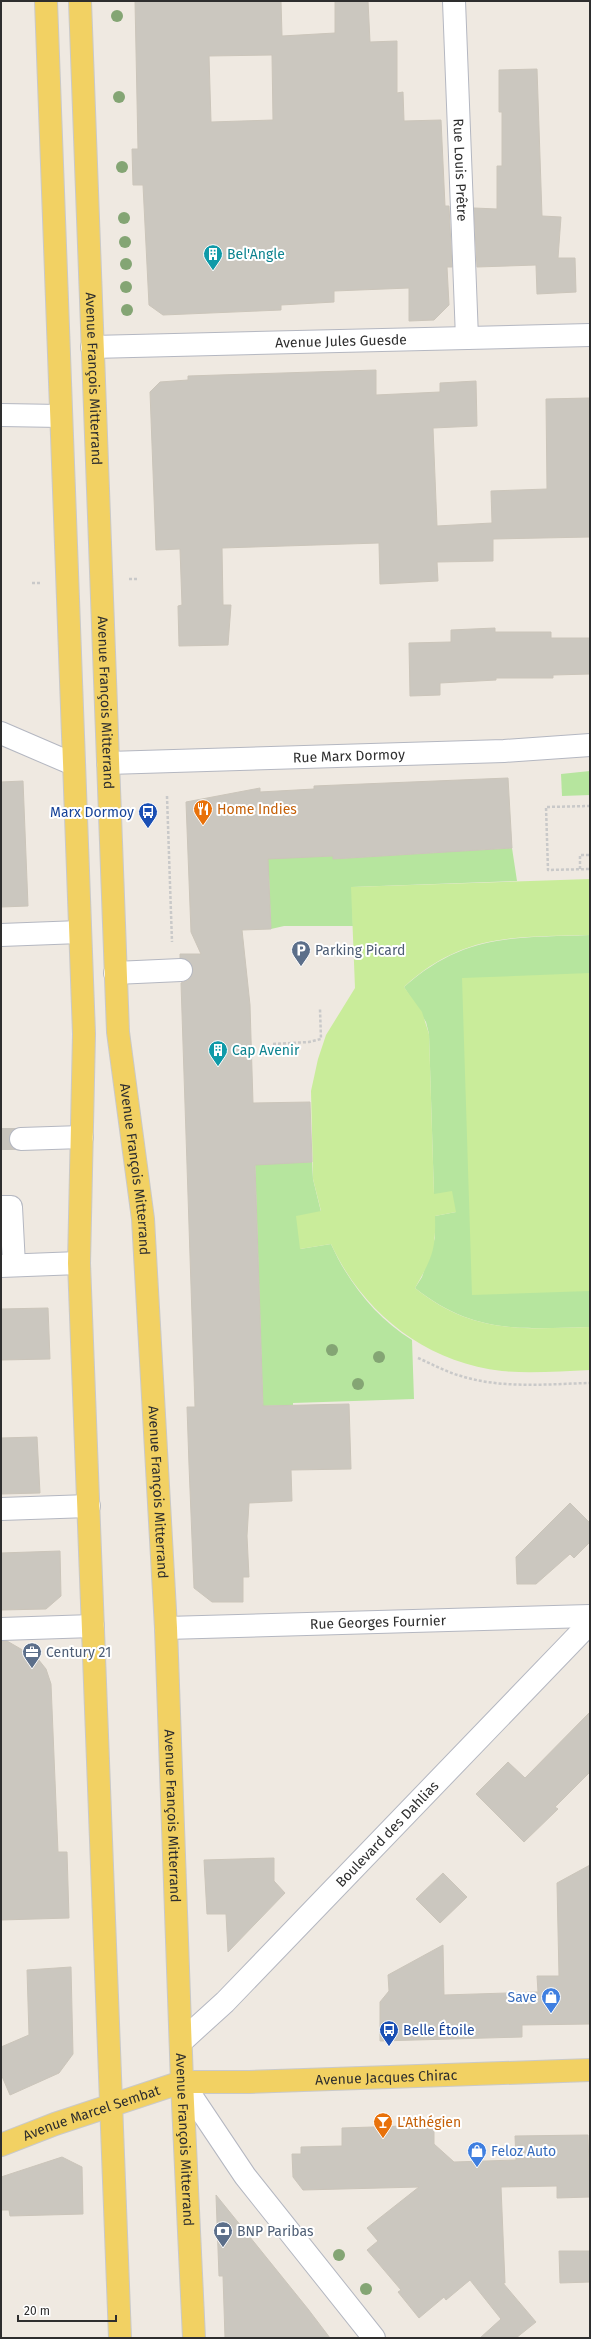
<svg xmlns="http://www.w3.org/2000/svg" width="591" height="2339" font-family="'Fira Sans',sans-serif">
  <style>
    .green { fill: #b6e59e }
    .pitch { fill: #c9ec9a }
    .building { fill: #cbc7bf; stroke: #cbc5ba; fill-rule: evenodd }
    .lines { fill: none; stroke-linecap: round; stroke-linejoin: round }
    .minor-tunnel { stroke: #c8c4bd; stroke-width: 22; stroke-dasharray: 22 11; stroke-linecap: butt }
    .minor-casing { stroke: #b4b7c1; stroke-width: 24 }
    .major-casing { stroke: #c9c9c9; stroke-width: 24 }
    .path { stroke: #c9c9c9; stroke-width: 2.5; stroke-dasharray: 3 2; stroke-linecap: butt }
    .minor { stroke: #fff; stroke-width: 22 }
    .major { stroke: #f2d163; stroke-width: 22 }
    .tree { fill: #84a574 }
    .labels { text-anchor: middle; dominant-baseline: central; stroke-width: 4; stroke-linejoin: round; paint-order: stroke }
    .street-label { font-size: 14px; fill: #2e2e2e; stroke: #fff }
    .culture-label { font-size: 14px; fill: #0d838f; stroke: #fff; text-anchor: start }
    .food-label { font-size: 14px; fill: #c56008; stroke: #fff; text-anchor: start }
    .transit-label { font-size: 14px; fill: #164399; stroke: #fff; text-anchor: end }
    .service-label { font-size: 14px; fill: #4e5e75; stroke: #fff; text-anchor: start }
    .shop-label { font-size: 14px; fill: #366cbe; stroke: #fff; text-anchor: end }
  </style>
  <rect width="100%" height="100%" fill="#efe9e1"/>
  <g class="green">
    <polygon points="590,771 590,795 562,796 561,774"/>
    <polygon points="445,847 460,851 512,848 517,881 352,887 353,926 284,926 271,929 269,878 263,858 333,856 333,859 445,852"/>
    <path d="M 590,935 L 590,1327 C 520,1329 473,1334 415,1288 L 422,1277 L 435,1238 L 435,1216 L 456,1212 L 434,1195 L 429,1034 L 426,1022 L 404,987 C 465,933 514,938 590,935 Z"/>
    <path d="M 254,1129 L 285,1163 L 312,1162 L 313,1179 L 321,1212 L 300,1249 L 331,1244 C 348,1282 376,1318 412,1340 L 414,1399 L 293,1403 L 293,1405 L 263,1406 Z"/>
  </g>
  <g class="pitch">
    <path d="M 590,879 L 590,935 C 516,937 462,933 404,987 L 422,1012 L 429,1034 L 434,1194 L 452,1191 L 456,1212 L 435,1216 C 436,1251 432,1258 415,1288 C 472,1334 521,1329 590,1327 L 590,1370 C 561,1371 531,1374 502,1371 C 425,1362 363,1313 331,1244 L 300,1249 L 296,1216 L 321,1211 L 313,1179 L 311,1091 L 318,1059 L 326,1035 L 355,988 L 351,887 Z"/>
    <polygon points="590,973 590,1291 472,1295 462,978"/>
  </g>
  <g class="building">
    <path d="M 135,1 L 281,1 L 282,36 L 335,33 L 335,1 L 368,1 L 370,42 L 397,41 L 397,93 L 403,92 L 404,121 L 441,120 L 445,206 L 449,206 L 452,267 L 447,267 L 449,305 L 434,320 L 409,321 L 409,288 L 334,291 L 334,302 L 281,305 L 281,310 L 163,315 L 149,305 L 143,185 L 133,185 L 132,149 L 138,149 ZM 272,55 L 273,120 L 211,122 L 209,56 Z"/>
    <polygon points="537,69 542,216 561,217 558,258 575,258 576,292 537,294 536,265 477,267 474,208 497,209 497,166 502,166 502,112 499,112 499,70"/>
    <polygon points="376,370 376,395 440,392 440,383 476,381 477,426 433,428 437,526 492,523 491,491 547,489 546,399 589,398 590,537 493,539 493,561 437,562 438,581 380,584 379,543 222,548 223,605 231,605 228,645 179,646 178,606 182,605 180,549 156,550 150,392 160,382 188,380 188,376"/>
    <polygon points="495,628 495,632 551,632 551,638 590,638 590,674 553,675 553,678 496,678 496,680 440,683 440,695 410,696 409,643 451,642 451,630"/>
    <polygon points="508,778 512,848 333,859 333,856 268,859 271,929 242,930 250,1005 253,1103 310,1102 312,1162 255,1165 263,1406 349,1404 351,1469 291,1470 292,1501 249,1503 247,1536 249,1577 243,1577 243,1602 212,1602 194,1588 189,1465 187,1407 195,1407 181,983 188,980 193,970 191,963 180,958 180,954 201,954 191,932 186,802 260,788 260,792 314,789 314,786"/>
    <polygon points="23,781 28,906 1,907 1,782"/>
    <polygon points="48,1308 50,1359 1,1360 1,1309"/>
    <polygon points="37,1437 40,1493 1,1494 1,1438"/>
    <polygon points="570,1503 590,1523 590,1542 574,1558 570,1554 536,1584 517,1584 516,1557"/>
    <polygon points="60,1551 61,1596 46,1609 1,1610 1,1553"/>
    <polygon points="1,1641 7,1641 38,1659 46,1669 51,1684 58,1852 67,1852 69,1918 1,1920"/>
    <polygon points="590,1712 590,1772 555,1807 558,1809 524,1842 476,1794 508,1762 525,1778"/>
    <polygon points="274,1858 274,1881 285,1893 228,1952 226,1914 207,1914 204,1860"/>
    <polygon points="590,1865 590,2024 522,2025 522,2037 380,2041 380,2002 389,1991 388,1975 443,1945 444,1995 538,1992 537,1976 559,1976 557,1883"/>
    <polygon points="443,1873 467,1897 440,1923 416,1899"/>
    <polygon points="71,1967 73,2054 59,2073 10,2095 1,2074 1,2047 29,2035 27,1970"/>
    <polygon points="434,2125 434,2144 454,2162 516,2160 515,2136 588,2135 590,2197 557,2198 557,2186 501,2187 505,2283 503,2283 536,2322 516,2338 480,2338 501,2319 470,2280 446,2300 444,2297 419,2318 398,2292 401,2290 367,2250 378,2241 367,2228 419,2187 303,2190 293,2177 292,2154 301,2154 301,2147 342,2146 342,2128"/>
    <polygon points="62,2157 82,2167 83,2214 10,2216 9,2210 1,2210 1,2177"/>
    <polygon points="216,2195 308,2309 330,2338 225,2338 223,2276 219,2276"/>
    <polygon points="559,2251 590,2251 590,2282 560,2283"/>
  </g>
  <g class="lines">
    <polyline class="minor-tunnel" points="1,1139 21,1139"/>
    <g class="minor-casing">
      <g id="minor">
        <path id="s1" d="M 454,1 L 467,338"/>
        <path id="s2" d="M 92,347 L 590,335"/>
        <polyline points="1,415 61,416"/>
        <polyline points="1,733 73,764"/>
        <path id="s3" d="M 108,763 L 504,751 L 590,745"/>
        <polyline points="1,935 80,932"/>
        <polyline points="115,973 181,970"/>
        <polyline points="21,1139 82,1137"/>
        <polyline points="1,1207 11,1207 14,1265"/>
        <polyline points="1,1266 79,1263"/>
        <polyline points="1,1509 89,1506"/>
        <path id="s4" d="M 166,1628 L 590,1616"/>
        <polyline points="1,1629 93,1626"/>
        <path id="s5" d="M 181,2042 L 225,2002 L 590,1623"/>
        <polyline points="182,2082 245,2176 374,2338"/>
      </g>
    </g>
    <g class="major-casing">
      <g id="major">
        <polyline points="46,1 84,1034 79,1263 120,2338"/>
        <path id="s6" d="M 80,1 L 118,1032 L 143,1219 L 166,1628 L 182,2082 L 194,2338"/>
        <path id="s7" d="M 1,2145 L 55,2124 L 182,2082 L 250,2082 L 590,2070"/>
      </g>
    </g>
    <g class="path">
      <polyline points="129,579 137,579"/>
      <polyline points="32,583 40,583"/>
      <polyline points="167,796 172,942"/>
      <polyline points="590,806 546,807 548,870 590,869"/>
      <polyline points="580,869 580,855 590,855"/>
      <polyline points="273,1044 309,1042 321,1039 320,1009"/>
      <path d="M 418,1358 C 432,1364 446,1372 461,1376 C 502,1389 548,1384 590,1383"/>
    </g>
    <use href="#minor" class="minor"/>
    <use href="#major" class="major"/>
  </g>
  <g class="tree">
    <circle cx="117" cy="16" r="6"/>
    <circle cx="119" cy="97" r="6"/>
    <circle cx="122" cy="167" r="6"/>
    <circle cx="124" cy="218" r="6"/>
    <circle cx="125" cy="242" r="6"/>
    <circle cx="126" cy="264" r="6"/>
    <circle cx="126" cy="287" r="6"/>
    <circle cx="127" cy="310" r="6"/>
    <circle cx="332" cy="1350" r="6"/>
    <circle cx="379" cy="1357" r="6"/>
    <circle cx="358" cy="1384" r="6"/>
    <circle cx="339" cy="2255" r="6"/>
    <circle cx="366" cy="2289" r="6"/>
  </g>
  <defs>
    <g id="building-pin" transform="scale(1)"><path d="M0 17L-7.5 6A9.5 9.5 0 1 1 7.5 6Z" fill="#0f9aa8" stroke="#fff"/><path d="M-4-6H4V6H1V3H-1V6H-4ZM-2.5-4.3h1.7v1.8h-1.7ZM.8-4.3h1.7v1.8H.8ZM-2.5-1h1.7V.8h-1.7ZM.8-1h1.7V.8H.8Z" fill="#fff"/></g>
    <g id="restaurant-pin" transform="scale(1)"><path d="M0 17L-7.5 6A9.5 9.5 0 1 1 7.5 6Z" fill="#e8710a" stroke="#fff"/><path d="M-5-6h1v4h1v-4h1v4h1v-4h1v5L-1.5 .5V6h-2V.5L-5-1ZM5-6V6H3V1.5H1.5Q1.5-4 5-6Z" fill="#fff"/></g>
    <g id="bus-pin" transform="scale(1)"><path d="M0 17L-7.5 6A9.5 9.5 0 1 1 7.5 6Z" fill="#1a4fb4" stroke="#fff"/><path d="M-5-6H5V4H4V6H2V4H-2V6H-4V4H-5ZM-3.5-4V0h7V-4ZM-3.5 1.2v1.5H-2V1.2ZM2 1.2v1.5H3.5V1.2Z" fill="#fff"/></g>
    <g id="parking-pin" transform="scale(1)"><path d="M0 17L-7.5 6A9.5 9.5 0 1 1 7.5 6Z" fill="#5c6f8a" stroke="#fff"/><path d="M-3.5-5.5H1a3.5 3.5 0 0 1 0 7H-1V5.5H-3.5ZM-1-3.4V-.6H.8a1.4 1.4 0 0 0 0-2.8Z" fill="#fff"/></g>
    <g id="office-pin" transform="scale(1)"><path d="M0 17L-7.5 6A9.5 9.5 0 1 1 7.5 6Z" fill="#5c6f8a" stroke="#fff"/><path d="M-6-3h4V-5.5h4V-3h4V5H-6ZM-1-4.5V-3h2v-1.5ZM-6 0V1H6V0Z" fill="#fff"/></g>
    <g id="shop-pin" transform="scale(1)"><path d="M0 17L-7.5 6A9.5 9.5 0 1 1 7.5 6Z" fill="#3f7fe0" stroke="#fff"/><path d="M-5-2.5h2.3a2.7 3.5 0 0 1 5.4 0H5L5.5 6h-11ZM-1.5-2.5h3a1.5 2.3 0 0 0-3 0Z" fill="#fff"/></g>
    <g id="bar-pin" transform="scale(1)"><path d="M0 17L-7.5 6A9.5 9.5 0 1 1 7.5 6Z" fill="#e8710a" stroke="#fff"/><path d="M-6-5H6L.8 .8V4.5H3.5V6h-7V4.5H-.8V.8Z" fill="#fff"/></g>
    <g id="bank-pin" transform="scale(1)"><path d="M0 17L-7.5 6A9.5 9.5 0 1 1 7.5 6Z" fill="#5c6f8a" stroke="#fff"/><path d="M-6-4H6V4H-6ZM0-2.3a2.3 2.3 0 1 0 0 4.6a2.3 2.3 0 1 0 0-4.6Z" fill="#fff"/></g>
  </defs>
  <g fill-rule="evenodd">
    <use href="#building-pin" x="213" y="254"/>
    <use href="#restaurant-pin" x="203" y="809"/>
    <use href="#bus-pin" x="148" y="812"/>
    <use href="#parking-pin" x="301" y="950"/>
    <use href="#building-pin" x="218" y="1050"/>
    <use href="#office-pin" x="32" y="1652"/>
    <use href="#shop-pin" x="551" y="1997"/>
    <use href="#bus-pin" x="389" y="2030"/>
    <use href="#bar-pin" x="383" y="2122"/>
    <use href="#shop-pin" x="477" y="2151"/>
    <use href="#bank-pin" x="223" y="2231"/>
  </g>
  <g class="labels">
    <g class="street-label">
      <text stroke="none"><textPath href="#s1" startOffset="169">Rue Louis Prêtre</textPath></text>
      <text stroke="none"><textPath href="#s2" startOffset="249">Avenue Jules Guesde</textPath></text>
      <text stroke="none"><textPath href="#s6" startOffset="378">Avenue François Mitterrand</textPath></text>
      <text stroke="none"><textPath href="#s6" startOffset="702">Avenue François Mitterrand</textPath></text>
      <text stroke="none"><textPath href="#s3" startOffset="241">Rue Marx Dormoy</textPath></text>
      <text stroke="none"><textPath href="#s6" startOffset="1170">Avenue François Mitterrand</textPath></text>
      <text stroke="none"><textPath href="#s6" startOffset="1494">Avenue François Mitterrand</textPath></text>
      <text stroke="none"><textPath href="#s4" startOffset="212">Rue Georges Fournier</textPath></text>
      <text stroke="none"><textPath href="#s6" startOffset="1818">Avenue François Mitterrand</textPath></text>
      <text stroke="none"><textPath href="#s5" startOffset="293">Boulevard des Dahlias</textPath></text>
      <text stroke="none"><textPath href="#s7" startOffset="396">Avenue Jacques Chirac</textPath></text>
      <text stroke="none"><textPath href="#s7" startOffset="96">Avenue Marcel Sembat</textPath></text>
      <text stroke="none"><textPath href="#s6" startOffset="2142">Avenue François Mitterrand</textPath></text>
    </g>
    <g class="culture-label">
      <text x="227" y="254">Bel'Angle</text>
      <text x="232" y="1050">Cap Avenir</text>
    </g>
    <g class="food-label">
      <text x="217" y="809">Home Indies</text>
      <text x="397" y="2122">L'Athégien</text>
    </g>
    <g class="transit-label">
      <text x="134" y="812">Marx Dormoy</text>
      <text x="403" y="2030" text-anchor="start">Belle Étoile</text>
    </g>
    <g class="service-label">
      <text x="315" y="950">Parking Picard</text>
      <text x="46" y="1652">Century 21</text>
      <text x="237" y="2231">BNP Paribas</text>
    </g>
    <g class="shop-label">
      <text x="537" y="1997">Save</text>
      <text x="491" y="2151" text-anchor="start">Feloz Auto</text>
    </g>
  </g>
  <rect width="591" height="2339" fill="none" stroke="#2e2e2e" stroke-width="4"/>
  <path d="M18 2315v6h98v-6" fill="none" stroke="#2e2e2e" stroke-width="2"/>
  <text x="24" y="2315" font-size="12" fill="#2e2e2e" stroke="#ffffff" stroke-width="3" paint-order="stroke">20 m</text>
</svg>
